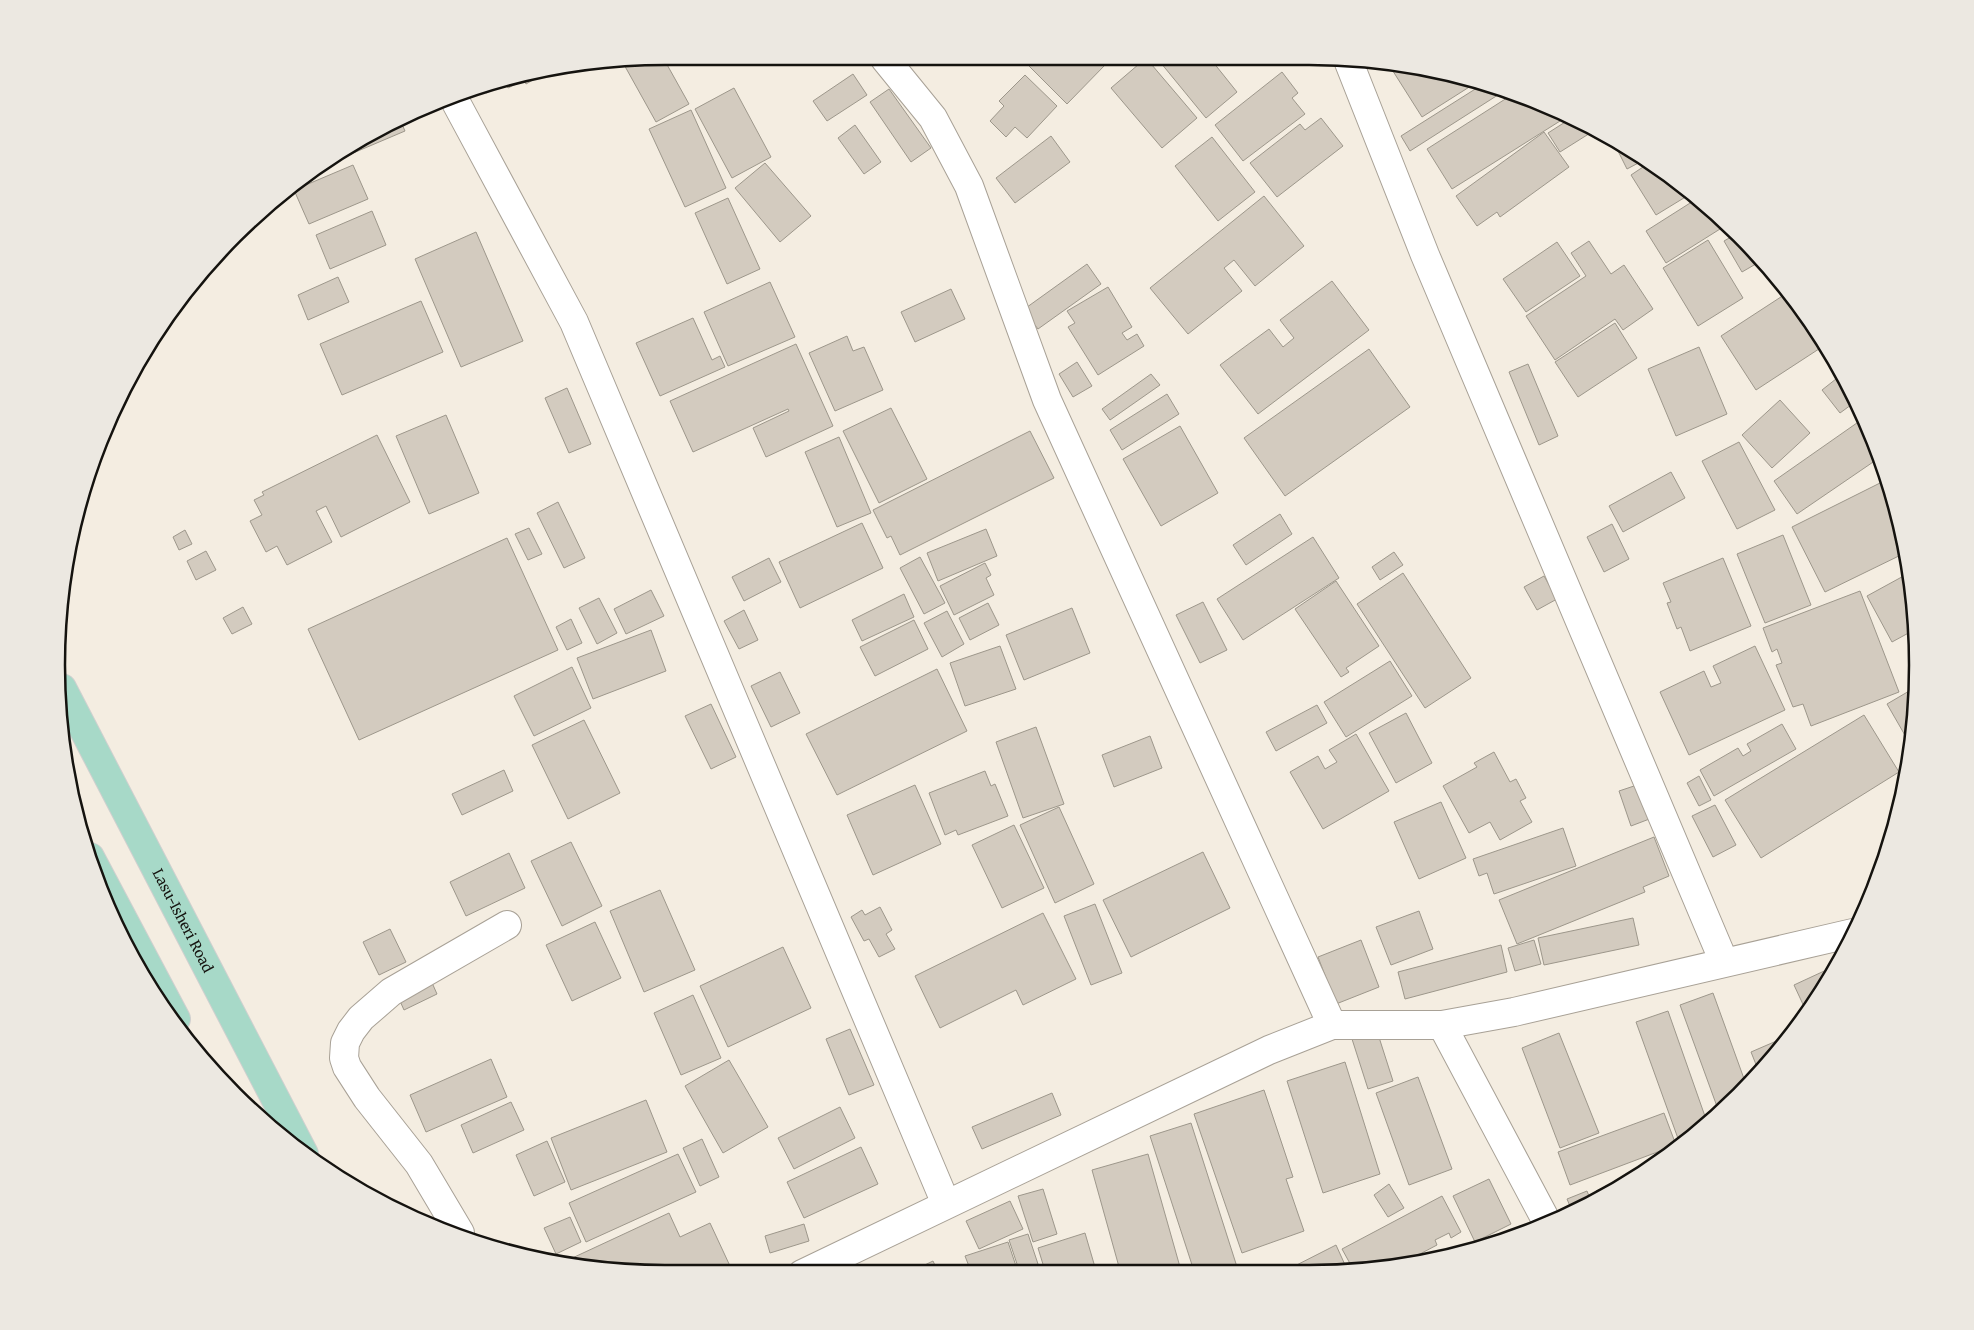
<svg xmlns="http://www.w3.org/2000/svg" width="1974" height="1330" font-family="Merriweather,serif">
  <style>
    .building { fill: #d3cbbf; stroke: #9d978b }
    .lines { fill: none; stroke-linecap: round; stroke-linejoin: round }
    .minor-casing { stroke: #a8a196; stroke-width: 30 }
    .major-casing { stroke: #d0d0cf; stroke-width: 30 }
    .minor { stroke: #fff; stroke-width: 28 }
    .major { stroke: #a7d9c8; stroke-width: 28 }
    .labels { text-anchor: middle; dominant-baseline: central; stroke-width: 4; stroke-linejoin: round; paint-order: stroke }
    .street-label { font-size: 14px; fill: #15130f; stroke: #fffbf3 }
    .rim { fill: none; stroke: #15130f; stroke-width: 2.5 }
  </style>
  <rect width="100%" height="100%" fill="#f4ede1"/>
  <g class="building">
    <polygon points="1156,57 1209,57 1237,92 1206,118"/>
    <polygon points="1034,58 1098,58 1105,65 1067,104 1028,65"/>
    <polygon points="1146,58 1197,118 1162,148 1111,88"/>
    <polygon points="622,61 665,61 689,104 656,122"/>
    <polygon points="1396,65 1427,68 1474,84 1422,117 1391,68"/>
    <polygon points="552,69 526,84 524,80 508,88 504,80"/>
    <polygon points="1282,72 1298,93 1292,98 1305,114 1243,161 1215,125"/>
    <polygon points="853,74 867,95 827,121 813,101"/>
    <polygon points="1025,75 1057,106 1027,138 1015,127 1006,137 990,121 1004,106 999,101"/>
    <polygon points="501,81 503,85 486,93 483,85"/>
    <polygon points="1480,86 1501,93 1410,151 1401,136"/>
    <polygon points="734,88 771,157 732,178 695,109"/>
    <polygon points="889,89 931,148 911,162 870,102"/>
    <polygon points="1510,96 1568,116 1452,189 1427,149"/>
    <polygon points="691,110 726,188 685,207 649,129"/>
    <polygon points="1573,117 1595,130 1560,152 1548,133"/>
    <polygon points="1321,118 1343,146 1277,197 1250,163 1300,124 1305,130"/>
    <polygon points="401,122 405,131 332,162 330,157"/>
    <polygon points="855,125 881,162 864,174 838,138"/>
    <polygon points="1544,132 1569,167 1500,217 1497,212 1477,226 1456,196"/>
    <polygon points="1051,136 1070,162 1015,203 996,178"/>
    <polygon points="1212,137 1255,192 1218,221 1175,166"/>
    <polygon points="1613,141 1644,160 1627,169"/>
    <polygon points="765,163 811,216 780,242 735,188"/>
    <polygon points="1649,163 1679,182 1692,193 1656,215 1631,175"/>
    <polygon points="353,165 368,199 309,224 294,190"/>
    <polygon points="1264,196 1304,246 1255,286 1234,260 1224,268 1242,291 1188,334 1150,288"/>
    <polygon points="728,198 760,269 727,284 695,213"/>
    <polygon points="1698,198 1728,224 1666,263 1646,231"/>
    <polygon points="372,211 386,245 330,269 316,235"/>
    <polygon points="476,232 523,341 461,367 415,259"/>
    <polygon points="1738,233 1761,261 1742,272 1724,241"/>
    <polygon points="1708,240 1743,298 1698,326 1663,268"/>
    <polygon points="1589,241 1611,274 1624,265 1653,309 1623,330 1615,319 1555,360 1526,316 1586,276 1571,253"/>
    <polygon points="1557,242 1580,276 1526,312 1503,279"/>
    <polygon points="1087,264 1101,284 1038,329 1023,310"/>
    <polygon points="338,277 349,302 308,320 298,295"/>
    <polygon points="1332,281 1369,330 1258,414 1220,365 1269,329 1283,347 1294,338 1280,320"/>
    <polygon points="770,282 795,337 728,366 704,312"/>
    <polygon points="1108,287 1132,327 1122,333 1127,340 1137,334 1144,346 1098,375 1068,327 1075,323 1067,311"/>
    <polygon points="951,289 965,319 915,342 901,312"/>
    <polygon points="1787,293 1815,327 1825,345 1756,390 1721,336"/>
    <polygon points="421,301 443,352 342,395 320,344"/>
    <polygon points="693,318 712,360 720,356 725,367 660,396 636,343"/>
    <polygon points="1615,323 1637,358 1578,397 1555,362"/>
    <polygon points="847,336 853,351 864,347 883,390 835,411 809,353"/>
    <polygon points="796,344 833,426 766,457 753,428 789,411 788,409 693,452 670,401"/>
    <polygon points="1699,347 1727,414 1676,436 1648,369"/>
    <polygon points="1369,349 1410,407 1285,496 1244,438"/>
    <polygon points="1077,362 1092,386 1073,397 1059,374"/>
    <polygon points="1528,364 1558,436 1539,445 1509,372"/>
    <polygon points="1151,374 1160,385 1110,420 1102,409"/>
    <polygon points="1841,375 1855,402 1840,413 1822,390"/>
    <polygon points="567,388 591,444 569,453 545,398"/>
    <polygon points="1167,394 1179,414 1122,450 1110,430"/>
    <polygon points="1780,400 1810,433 1772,468 1742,435"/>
    <polygon points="891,408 927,479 879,503 843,431"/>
    <polygon points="446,415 479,493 429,514 396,436"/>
    <polygon points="1864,418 1871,432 1879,458 1797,514 1774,481"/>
    <polygon points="1180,426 1218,493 1161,526 1123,459"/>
    <polygon points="1030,431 1054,478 900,555 891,536 887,538 873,510"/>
    <polygon points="377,435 410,502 341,537 326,506 316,511 332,542 287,565 277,546 266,552 250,521 262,515 254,500 264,495 262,492"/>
    <polygon points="839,437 871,513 837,527 805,452"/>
    <polygon points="1739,442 1775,510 1737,529 1702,461"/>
    <polygon points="1671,472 1685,498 1623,532 1609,506"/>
    <polygon points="1886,480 1907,552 1825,592 1792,527"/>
    <polygon points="558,502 585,558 564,568 537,513"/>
    <polygon points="1280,514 1292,534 1246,565 1233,545"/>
    <polygon points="862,523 883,568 800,608 779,562"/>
    <polygon points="1612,524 1629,559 1604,572 1587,537"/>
    <polygon points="529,528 542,554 528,560 515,534"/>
    <polygon points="986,529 997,556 938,581 927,553"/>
    <polygon points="185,530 192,544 179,550 173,537"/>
    <polygon points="1783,535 1811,605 1765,623 1737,554"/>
    <polygon points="1313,537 1339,578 1243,640 1217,599"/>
    <polygon points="507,538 558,650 359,740 308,629"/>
    <polygon points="206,551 216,570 196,580 187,561"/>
    <polygon points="1394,552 1403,565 1380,580 1372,567"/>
    <polygon points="920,557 945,603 924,614 900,568"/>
    <polygon points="769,558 781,582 744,601 732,577"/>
    <polygon points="1723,558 1751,626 1690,651 1681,627 1677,629 1667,603 1671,602 1663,583"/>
    <polygon points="985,563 991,575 986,578 994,595 954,615 940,586"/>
    <polygon points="1403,573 1471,678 1425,708 1357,604"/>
    <polygon points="1909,573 1914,630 1892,642 1867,596"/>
    <polygon points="1544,576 1557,599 1537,610 1524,587"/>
    <polygon points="1336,581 1379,646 1346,668 1349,672 1341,677 1295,609"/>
    <polygon points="651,590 664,616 626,634 614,609"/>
    <polygon points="1860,591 1899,692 1811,726 1803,704 1793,707 1776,665 1782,663 1777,649 1772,652 1763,628"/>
    <polygon points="904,594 914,617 862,641 852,620"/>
    <polygon points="599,598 617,633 597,644 579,608"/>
    <polygon points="1203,602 1227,650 1200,663 1176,615"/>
    <polygon points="988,603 999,625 970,640 959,618"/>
    <polygon points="243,607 252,624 232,634 223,618"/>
    <polygon points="1072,608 1090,653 1024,680 1006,635"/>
    <polygon points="744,610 758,640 739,649 724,621"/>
    <polygon points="947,611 964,644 942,657 924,623"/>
    <polygon points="571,619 582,643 567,650 556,627"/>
    <polygon points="914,620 928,649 875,676 860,647"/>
    <polygon points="651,630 666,671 593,699 577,658"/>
    <polygon points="1000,646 1016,689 965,706 950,663"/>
    <polygon points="1755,646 1785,710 1689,755 1660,692 1704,671 1711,687 1721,683 1713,666"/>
    <polygon points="1390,661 1412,696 1346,737 1324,702"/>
    <polygon points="572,667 591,708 534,736 514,696"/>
    <polygon points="937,669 967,731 837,795 806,734"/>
    <polygon points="780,672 800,713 771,727 751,686"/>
    <polygon points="1916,687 1910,744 1887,704"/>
    <polygon points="711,704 736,757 711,769 685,716"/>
    <polygon points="1317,705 1327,723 1276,751 1266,732"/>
    <polygon points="1406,713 1432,763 1396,783 1369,733"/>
    <polygon points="1864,715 1899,772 1761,858 1725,800"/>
    <polygon points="584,720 620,793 568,819 532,745"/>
    <polygon points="1782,724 1796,749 1714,796 1700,770 1738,748 1743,756 1751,751 1747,744"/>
    <polygon points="1036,727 1064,804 1023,818 996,742"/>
    <polygon points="1356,734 1389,791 1323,829 1290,772 1318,756 1325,769 1337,762 1329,750"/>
    <polygon points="1150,736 1162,768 1114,787 1102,755"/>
    <polygon points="1494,752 1510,782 1516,779 1526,798 1520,801 1532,822 1500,840 1490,822 1469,833 1443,786 1477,767 1474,763"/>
    <polygon points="504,770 513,791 462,815 452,794"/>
    <polygon points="985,771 991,786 995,784 1008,816 958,835 956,830 945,835 929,793"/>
    <polygon points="1699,776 1711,800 1699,806 1687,783"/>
    <polygon points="1640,784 1652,818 1631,826 1619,791"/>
    <polygon points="915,785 941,844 873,875 847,815"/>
    <polygon points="1441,802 1466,858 1419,879 1394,822"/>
    <polygon points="1715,805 1736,845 1713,857 1692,816"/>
    <polygon points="1059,807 1094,884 1055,903 1020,825"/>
    <polygon points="1014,825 1044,888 1002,908 972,845"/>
    <polygon points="1563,828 1576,866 1494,894 1487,873 1479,876 1473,859"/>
    <polygon points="1654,837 1669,876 1643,887 1645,892 1517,944 1499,900"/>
    <polygon points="571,842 602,906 562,926 531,861"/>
    <polygon points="1203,852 1230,908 1131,957 1103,900"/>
    <polygon points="509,853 525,888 466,916 450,882"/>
    <polygon points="660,890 695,970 644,992 610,911"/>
    <polygon points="1095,904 1122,973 1091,985 1064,916"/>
    <polygon points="880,907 892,930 886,934 895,949 879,957 869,939 864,941 851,917 862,910 865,915"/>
    <polygon points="1419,911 1433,949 1391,965 1376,927"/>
    <polygon points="1043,913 1076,979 1023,1005 1016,990 940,1028 915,976"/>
    <polygon points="1633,918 1639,945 1544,965 1538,938"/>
    <polygon points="595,922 621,978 572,1001 546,945"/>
    <polygon points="390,929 406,962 379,975 363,942"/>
    <polygon points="1361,940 1379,987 1336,1004 1318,957"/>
    <polygon points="1534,940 1541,964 1515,971 1508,948"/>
    <polygon points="1501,945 1507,972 1405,999 1398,972"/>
    <polygon points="783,947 811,1008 728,1047 700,986"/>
    <polygon points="1835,966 1815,1003 1807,1013 1794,985"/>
    <polygon points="429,976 437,994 404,1010 396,992"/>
    <polygon points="1713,993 1747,1087 1740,1095 1719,1112 1680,1005"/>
    <polygon points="693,995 721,1058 681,1075 654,1013"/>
    <polygon points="1668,1011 1707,1122 1680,1144 1636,1022"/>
    <polygon points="850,1029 874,1085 849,1095 826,1039"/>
    <polygon points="1377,1031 1393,1081 1368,1089 1352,1039"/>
    <polygon points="1559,1033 1599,1133 1560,1148 1522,1048"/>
    <polygon points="1788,1036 1759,1072 1751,1052"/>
    <polygon points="491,1059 507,1097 426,1132 410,1095"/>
    <polygon points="729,1060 768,1127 723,1153 685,1086"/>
    <polygon points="1345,1062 1380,1174 1323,1193 1287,1081"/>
    <polygon points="1418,1077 1452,1169 1409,1185 1376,1093"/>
    <polygon points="1264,1090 1293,1177 1286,1179 1304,1231 1242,1253 1194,1114"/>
    <polygon points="1052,1093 1061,1115 982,1149 972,1127"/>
    <polygon points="646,1100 667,1152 571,1190 551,1138"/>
    <polygon points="511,1102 524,1130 473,1153 461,1125"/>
    <polygon points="840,1107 855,1138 794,1169 778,1138"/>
    <polygon points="1664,1113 1676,1145 1570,1185 1558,1152"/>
    <polygon points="1191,1123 1238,1270 1226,1274 1195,1274 1150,1136"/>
    <polygon points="702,1139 719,1177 700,1186 683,1148"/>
    <polygon points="547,1141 565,1182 534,1196 516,1155"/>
    <polygon points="861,1147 878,1184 804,1218 787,1182"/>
    <polygon points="678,1154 696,1192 586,1242 569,1203"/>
    <polygon points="1148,1154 1182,1274 1121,1274 1092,1170"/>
    <polygon points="1656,1164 1647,1171 1598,1197 1596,1191"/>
    <polygon points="1489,1179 1511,1224 1475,1242 1453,1196"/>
    <polygon points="1389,1184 1404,1208 1388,1217 1374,1195"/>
    <polygon points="1043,1189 1057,1234 1033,1242 1018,1196"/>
    <polygon points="1587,1191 1591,1201 1572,1211 1567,1199"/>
    <polygon points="1442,1196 1461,1232 1451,1238 1449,1233 1435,1240 1437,1245 1399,1265 1353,1269 1342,1249"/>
    <polygon points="1010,1201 1023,1229 979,1249 966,1221"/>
    <polygon points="669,1213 680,1237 710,1223 730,1266 713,1274 665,1274 570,1264 568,1260"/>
    <polygon points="570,1217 581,1242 556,1254 544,1228"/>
    <polygon points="804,1224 809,1241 770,1253 765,1236"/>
    <polygon points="1085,1233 1097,1274 1046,1274 1038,1248"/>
    <polygon points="1028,1234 1038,1264 1019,1270 1009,1240"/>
    <polygon points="1008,1242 1018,1272 1011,1274 972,1274 965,1256"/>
    <polygon points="1336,1245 1346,1267 1340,1271 1309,1274 1279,1274"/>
    <polygon points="933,1261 939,1274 906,1274"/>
    <polygon points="1037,1268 1038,1274 1018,1274"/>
  </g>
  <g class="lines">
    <g class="minor-casing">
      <g id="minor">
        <polyline points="885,59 933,118 969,186 1047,400 1332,1025"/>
        <polyline points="1348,60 1425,255 1724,962"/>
        <polyline points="453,97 574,322 946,1204"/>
        <polyline points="1442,1025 1548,1224"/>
        <polyline points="460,1233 419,1164 367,1098 347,1067 344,1058 345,1043 351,1031 361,1018 391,992 507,925"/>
        <polyline points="802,1274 1269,1050 1332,1025 1442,1025 1514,1012 1853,933"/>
      </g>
    </g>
    <g class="major-casing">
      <g id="major">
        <path id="s1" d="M 62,688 L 304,1154"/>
        <polyline points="90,857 176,1019"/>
      </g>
    </g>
    <use href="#minor" class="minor"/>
    <use href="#major" class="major"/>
  </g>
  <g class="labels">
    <g class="street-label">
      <text stroke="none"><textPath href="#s1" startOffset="262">Lasu-Isheri Road</textPath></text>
    </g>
  </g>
  <path d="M0 0H1974V1330H0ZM665 65H1309A600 600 0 0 1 1909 665V665A600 600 0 0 1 1309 1265H665A600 600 0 0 1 65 665V665A600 600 0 0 1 665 65Z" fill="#ece8e1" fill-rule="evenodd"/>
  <path class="rim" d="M665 65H1309A600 600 0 0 1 1909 665V665A600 600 0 0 1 1309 1265H665A600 600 0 0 1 65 665V665A600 600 0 0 1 665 65Z"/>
</svg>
